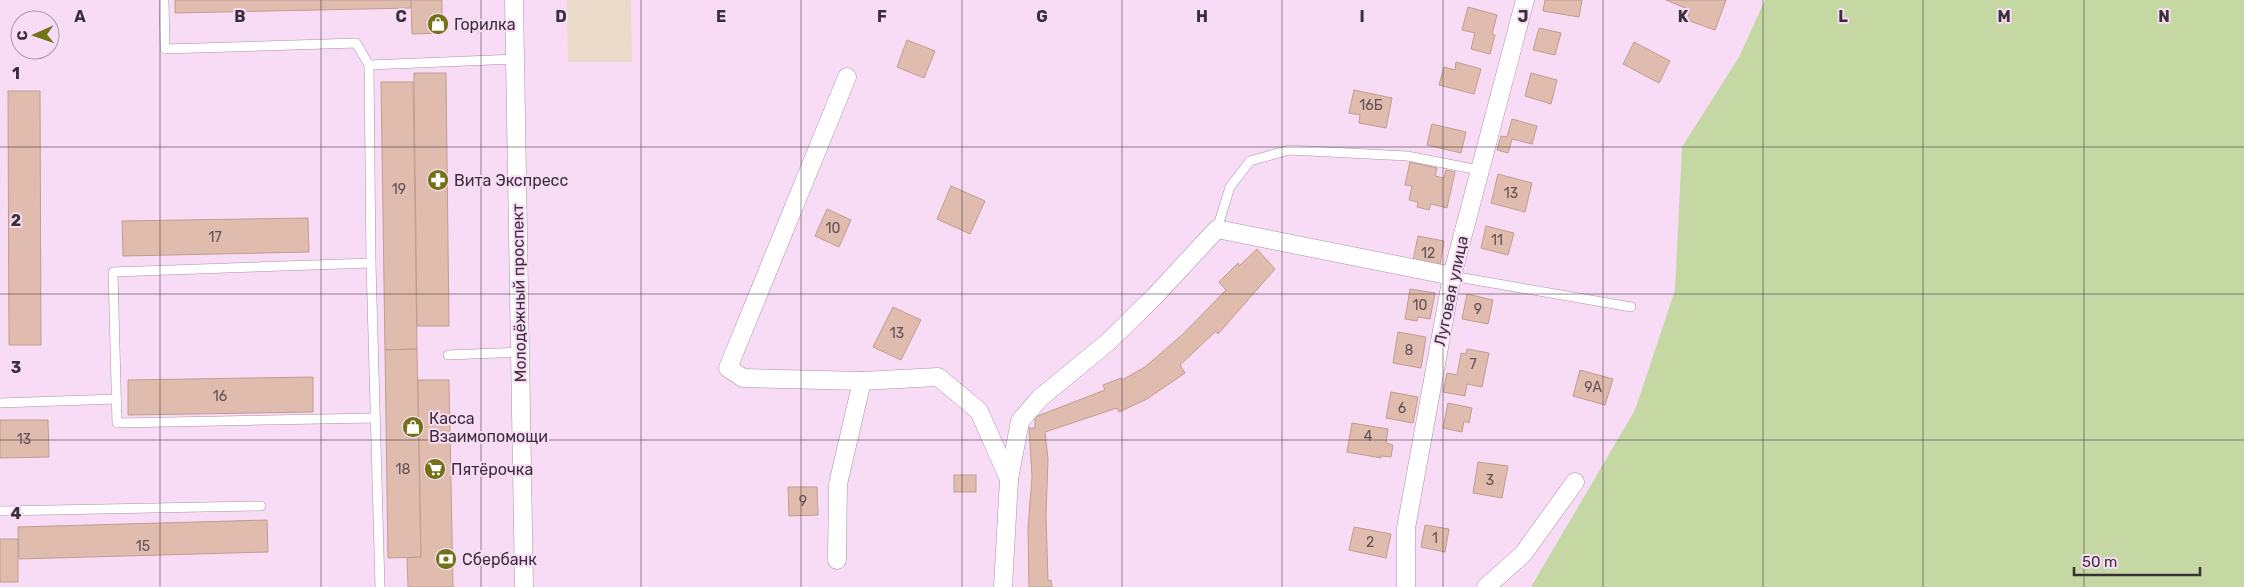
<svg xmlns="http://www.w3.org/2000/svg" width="2244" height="587" font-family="Rubik,sans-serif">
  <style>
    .commercial { fill: #ebd9c9 }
    .green { fill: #c5d8a4 }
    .building { fill: #dfbcad; stroke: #bf9d8e }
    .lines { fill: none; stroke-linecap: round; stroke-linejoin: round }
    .lane-casing { stroke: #aa90a8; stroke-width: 10 }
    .street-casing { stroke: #aa90a8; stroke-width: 19 }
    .lane { stroke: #fff; stroke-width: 9 }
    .street { stroke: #fff; stroke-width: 18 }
    .grid { fill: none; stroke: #392f38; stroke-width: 1; stroke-opacity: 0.55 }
    .labels { text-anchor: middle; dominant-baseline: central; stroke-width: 4; stroke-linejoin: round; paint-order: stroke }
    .number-label { font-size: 14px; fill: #625255 }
    .poi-label { font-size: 16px; fill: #392f38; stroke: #f8dcf6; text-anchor: start }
    .street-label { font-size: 16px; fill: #392f38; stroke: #f8dcf6 }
    .grid-label { font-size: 16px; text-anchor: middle; font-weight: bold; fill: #392f38; stroke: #f8dcf6; stroke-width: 4; stroke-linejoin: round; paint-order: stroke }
  </style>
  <rect width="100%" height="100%" fill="#f8dcf6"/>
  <polygon class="commercial" points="567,0 631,0 632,62 568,62"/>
  <polygon class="green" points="1765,0 2244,0 2244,587 1531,587 1635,410 1675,290 1682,147 1739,57"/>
  <g class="building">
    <polygon points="175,0 411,0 411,8 175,13"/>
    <polygon points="411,0 442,0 442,33 412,34"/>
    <polygon points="1545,0 1582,0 1579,17 1543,11"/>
    <polygon points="1666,0 1726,0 1715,30 1687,20 1690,10"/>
    <polygon points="1468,7 1497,15 1492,34 1495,35 1490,54 1471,49 1475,33 1462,30"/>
    <polygon points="1539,28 1561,33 1555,55 1533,50"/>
    <polygon points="907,40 935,51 924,78 897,67"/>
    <polygon points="1634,42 1670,61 1659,83 1623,64"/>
    <polygon points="1456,62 1481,69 1474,94 1439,85 1444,67 1455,70"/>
    <polygon points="414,73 446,73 449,326 417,326"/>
    <polygon points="1531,73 1557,80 1551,104 1525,96"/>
    <polygon points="381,82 413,82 417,349 385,350"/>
    <polygon points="1354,90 1392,98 1386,128 1359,123 1360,115 1349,113"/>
    <polygon points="8,91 40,91 41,345 9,345"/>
    <polygon points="1512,119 1537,126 1532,144 1512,139 1508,153 1497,150 1501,136 1507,137"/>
    <polygon points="1432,124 1466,132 1461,153 1427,145"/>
    <polygon points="1410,162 1437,168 1435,176 1444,178 1446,170 1455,172 1447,208 1431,204 1429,210 1417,207 1418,202 1409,200 1412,186 1405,185"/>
    <polygon points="1498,174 1532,183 1525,212 1491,203"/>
    <polygon points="951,186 985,201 970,234 937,219"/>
    <polygon points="827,209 851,220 839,247 815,236"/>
    <polygon points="308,218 309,252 123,256 122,221"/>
    <polygon points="1486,226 1514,233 1508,255 1481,248"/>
    <polygon points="1418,236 1444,241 1440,265 1412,265"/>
    <polygon points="1257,249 1275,269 1218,334 1216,331 1180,365 1185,373 1147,399 1119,412 1117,408 1045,432 1048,459 1046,515 1048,581 1051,580 1052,587 1029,587 1028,528 1032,477 1029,428 1035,428 1035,417 1105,390 1103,385 1121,378 1122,380 1145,367 1183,334 1226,290 1219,282 1238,263 1239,266"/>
    <polygon points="1410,289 1435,293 1430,319 1418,317 1417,321 1405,319"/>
    <polygon points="1467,294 1493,300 1488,324 1462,319"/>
    <polygon points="893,307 921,320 901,360 873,347"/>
    <polygon points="1398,332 1426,337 1421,368 1393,363"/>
    <polygon points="417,349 421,557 388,558 385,350"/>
    <polygon points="1467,349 1489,353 1482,387 1467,384 1465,396 1443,392 1447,373 1457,375 1461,353 1466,354"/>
    <polygon points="1580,370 1613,379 1605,405 1573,396"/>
    <polygon points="313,377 313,412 128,415 128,380"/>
    <polygon points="418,380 449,380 453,587 408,587 407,558 421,557"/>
    <polygon points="1391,392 1418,397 1413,423 1386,418"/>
    <polygon points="1448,403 1472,408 1469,423 1464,421 1462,432 1443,428"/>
    <polygon points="0,420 48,420 49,457 0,458"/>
    <polygon points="1352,423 1388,429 1386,443 1393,445 1391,457 1381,456 1381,458 1347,452"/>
    <polygon points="1478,462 1508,466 1502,498 1473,493"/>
    <rect x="954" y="475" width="22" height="17"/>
    <polygon points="788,487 817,487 818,515 789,516"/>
    <polygon points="267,520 268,552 19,559 18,527"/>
    <polygon points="1425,525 1449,529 1445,552 1421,547"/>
    <polygon points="1354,527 1391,534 1386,558 1349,550"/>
    <rect x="0" y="539" width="18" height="43"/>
  </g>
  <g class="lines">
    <g class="lane-casing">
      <g id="lane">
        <polyline points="164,0 165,49 356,43 369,65 371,263 380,587"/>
        <polyline points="369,65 516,59"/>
        <polyline points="1217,229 1230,187 1250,161 1289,150 1407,156 1479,170"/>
        <polyline points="371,263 113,272 117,423 375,418"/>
        <polyline points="1452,276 1631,307"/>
        <polyline points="448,355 520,352"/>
        <polyline points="0,403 116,399"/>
        <polyline points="0,511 261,506"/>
      </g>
    </g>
    <g class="street-casing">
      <g id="street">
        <polyline points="514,0 524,587"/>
        <polyline points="847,77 728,368 743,378 862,381 938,377 979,411 1009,479"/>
        <polyline points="837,560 838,484 862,381"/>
        <polyline points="1003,587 1009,479 1020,421 1040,398 1108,342 1154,297 1217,229 1452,276"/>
        <polyline points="1406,587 1406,528 1452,276 1525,0"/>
        <polyline points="1486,587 1523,554 1575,482"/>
      </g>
    </g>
    <use href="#lane" class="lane"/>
    <use href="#street" class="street"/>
  </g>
  <path class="grid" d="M 160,0 L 160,587M 321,0 L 321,587M 481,0 L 481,587M 641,0 L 641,587M 801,0 L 801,587M 962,0 L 962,587M 1122,0 L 1122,587M 1282,0 L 1282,587M 1443,0 L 1443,587M 1603,0 L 1603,587M 1763,0 L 1763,587M 1923,0 L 1923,587M 2084,0 L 2084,587M 0,147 L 2244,147M 0,294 L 2244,294M 0,440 L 2244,440"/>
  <defs>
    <g id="shop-disc" transform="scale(1.125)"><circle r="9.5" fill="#727216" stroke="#f8dcf6"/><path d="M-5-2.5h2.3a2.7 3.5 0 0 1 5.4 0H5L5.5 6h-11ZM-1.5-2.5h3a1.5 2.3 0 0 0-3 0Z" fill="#fff"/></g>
    <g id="pharmacy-disc" transform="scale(1.125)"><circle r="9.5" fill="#727216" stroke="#f8dcf6"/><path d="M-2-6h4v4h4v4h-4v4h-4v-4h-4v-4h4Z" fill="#fff"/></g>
    <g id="supermarket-disc" transform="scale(1.125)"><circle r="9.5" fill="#727216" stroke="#f8dcf6"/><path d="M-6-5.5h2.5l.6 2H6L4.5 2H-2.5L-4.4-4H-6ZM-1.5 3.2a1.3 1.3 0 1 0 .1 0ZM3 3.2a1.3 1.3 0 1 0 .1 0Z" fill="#fff"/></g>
    <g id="bank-disc" transform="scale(1.125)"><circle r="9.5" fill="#727216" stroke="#f8dcf6"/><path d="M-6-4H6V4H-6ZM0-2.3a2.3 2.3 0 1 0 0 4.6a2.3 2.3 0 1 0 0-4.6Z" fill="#fff"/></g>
  </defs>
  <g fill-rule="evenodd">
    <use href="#shop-disc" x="438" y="24"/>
    <use href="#pharmacy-disc" x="438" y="180"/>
    <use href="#shop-disc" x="413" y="427"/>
    <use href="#supermarket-disc" x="435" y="469"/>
    <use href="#bank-disc" x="446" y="559"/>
  </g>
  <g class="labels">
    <g class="number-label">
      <text x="1371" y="105">16Б</text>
      <text x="399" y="189">19</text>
      <text x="1511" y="193">13</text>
      <text x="833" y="228">10</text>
      <text x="215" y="237">17</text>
      <text x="1497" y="240">11</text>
      <text x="1428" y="253">12</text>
      <text x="1420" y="305">10</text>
      <text x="1478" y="309">9</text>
      <text x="897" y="333">13</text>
      <text x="1409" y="350">8</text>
      <text x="1473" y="364">7</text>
      <text x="1593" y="387">9А</text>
      <text x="220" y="396">16</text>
      <text x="1402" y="408">6</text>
      <text x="1368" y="436">4</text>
      <text x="24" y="439">13</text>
      <text x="403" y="469">18</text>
      <text x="1490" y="480">3</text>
      <text x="803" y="501">9</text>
      <text x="1435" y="538">1</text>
      <text x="1370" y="542">2</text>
      <text x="143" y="546">15</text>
    </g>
    <g class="poi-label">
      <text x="454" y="24">Горилка</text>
      <text x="454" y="180">Вита Экспресс</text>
      <text x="429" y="418">Касса<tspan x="429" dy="18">Взаимопомощи</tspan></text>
      <text x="451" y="469">Пятёрочка</text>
      <text x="462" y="559">Сбербанк</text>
    </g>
    <g class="street-label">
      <text transform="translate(1451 291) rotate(-78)">Луговая улица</text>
      <text transform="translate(519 293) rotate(-91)">Молодёжный проспект</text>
    </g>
  </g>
  <g class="grid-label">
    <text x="80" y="22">A</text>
    <text x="240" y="22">B</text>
    <text x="401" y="22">C</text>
    <text x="561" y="22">D</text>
    <text x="721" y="22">E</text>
    <text x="882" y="22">F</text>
    <text x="1042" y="22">G</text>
    <text x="1202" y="22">H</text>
    <text x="1362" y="22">I</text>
    <text x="1523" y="22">J</text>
    <text x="1683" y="22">K</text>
    <text x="1843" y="22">L</text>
    <text x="2004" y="22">M</text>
    <text x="2164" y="22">N</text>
    <text x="16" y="79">1</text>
    <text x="16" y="226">2</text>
    <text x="16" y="373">3</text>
    <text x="16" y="519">4</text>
  </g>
  <g transform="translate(35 35) rotate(268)"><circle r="24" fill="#f8dcf6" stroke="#ac97aa"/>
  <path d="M0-4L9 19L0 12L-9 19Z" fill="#727216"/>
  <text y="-8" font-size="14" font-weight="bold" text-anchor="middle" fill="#392f38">С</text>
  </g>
  <path d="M2074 567v8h126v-8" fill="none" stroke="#392f38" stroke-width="2.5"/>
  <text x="2082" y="567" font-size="15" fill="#392f38" stroke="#f8dcf6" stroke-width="4" paint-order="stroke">50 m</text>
</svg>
